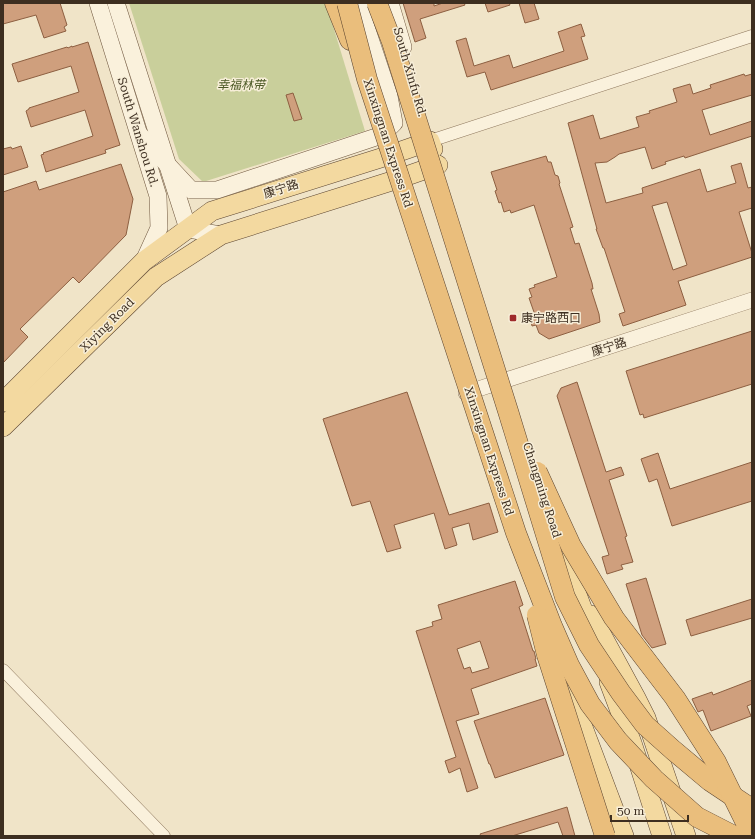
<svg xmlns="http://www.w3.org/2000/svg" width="755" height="839" font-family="'Roboto Serif','Noto Sans SC',serif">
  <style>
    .green { fill: #c9cf9b }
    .building { fill: #cf9f7d; stroke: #8d5f41; fill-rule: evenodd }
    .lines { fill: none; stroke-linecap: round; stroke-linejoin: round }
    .minor-casing { stroke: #8d765c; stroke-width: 13 }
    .tertiary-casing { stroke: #8d765c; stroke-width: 16 }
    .secondary-casing { stroke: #6f573f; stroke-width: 18 }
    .primary-casing { stroke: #5b4430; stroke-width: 20 }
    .trunk-casing { stroke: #5b4430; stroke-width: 21 }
    .minor { stroke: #faf1dc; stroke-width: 12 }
    .tertiary { stroke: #faf1dc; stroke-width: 15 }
    .secondary { stroke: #faf1dc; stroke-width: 17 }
    .primary { stroke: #f3d9a0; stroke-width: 19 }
    .trunk { stroke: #eabe7c; stroke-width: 20 }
    .trunk-bridge-casing { stroke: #5b4430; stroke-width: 21; stroke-linecap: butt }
    .trunk-bridge { stroke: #eabe7c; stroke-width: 20 }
    .poi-dot { fill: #9e2a2b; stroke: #f7eed8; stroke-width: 1.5 }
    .labels { text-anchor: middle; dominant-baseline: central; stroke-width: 3; stroke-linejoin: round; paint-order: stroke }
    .street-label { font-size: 12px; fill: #3d2e20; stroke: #f7eed8 }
    .park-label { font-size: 12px; font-style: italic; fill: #4d5a26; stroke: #f7eed8 }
    .poi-label { font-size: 12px; fill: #3d2e20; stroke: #f7eed8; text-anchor: start }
  </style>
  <rect width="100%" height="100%" fill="#f0e4c8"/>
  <polygon class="green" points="129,3 326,3 365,131 203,182 179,159"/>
  <g class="building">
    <polygon points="3,3 60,3 67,25 64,27 66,31 44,38 36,15 3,24"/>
    <polygon points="403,3 434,3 434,6 443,3 464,3 465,5 420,19 426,38 415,42"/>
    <polygon points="485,3 509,3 510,5 488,12"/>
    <polygon points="519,3 534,3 539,19 525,23"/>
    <polygon points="581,24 585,36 581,37 588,59 491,90 485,72 467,77 456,41 466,38 474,66 509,55 513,68 564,51 558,32"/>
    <polygon points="88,42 120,145 105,150 106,153 46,172 41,155 44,154 43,153 93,136 85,110 31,127 26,111 29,109 29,108 79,92 71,66 18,82 12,64 67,47 68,48 72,46 72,47"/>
    <path d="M 744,74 L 745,76 L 752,74 L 752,95 L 702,110 L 710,135 L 752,121 L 752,136 L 685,158 L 684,156 L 665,162 L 666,164 L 652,169 L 645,147 L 619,154 L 615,157 L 607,162 L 595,163 L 606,203 L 643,193 L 642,188 L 700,169 L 707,192 L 736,183 L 731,166 L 741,163 L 748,188 L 752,187 L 752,208 L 739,212 L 752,253 L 752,257 L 679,281 L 678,281 L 686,305 L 623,326 L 619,314 L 625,312 L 604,248 L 603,248 L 596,229 L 597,229 L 568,123 L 593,115 L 600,139 L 639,127 L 636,117 L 650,113 L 649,111 L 677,102 L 673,89 L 690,84 L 693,94 L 711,88 L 710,85 ZM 667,202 L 687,265 L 673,270 L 652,206 Z"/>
    <polygon points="293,93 302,119 294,121 286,95"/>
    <polygon points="21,146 28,167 3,175 3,149 11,147 12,149"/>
    <polygon points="546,156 548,162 551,162 555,175 558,176 560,183 559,184 573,227 570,228 575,244 579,243 592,283 593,289 591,289 599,314 600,322 549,339 539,333 536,325 532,326 530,316 535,315 529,298 532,297 529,289 535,287 534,285 557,277 534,205 511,213 510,210 504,212 501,202 499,203 495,191 497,190 491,172"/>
    <polygon points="121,164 133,199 126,235 79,283 73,277 20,329 28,337 3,363 3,192 36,181 39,190"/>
    <polygon points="752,331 752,384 644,418 643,414 640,415 626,371"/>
    <polygon points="577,382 606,472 621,467 624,475 609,480 627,536 625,537 633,562 621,565 623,569 607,574 602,557 609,555 557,396 561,388"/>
    <polygon points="407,392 449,515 489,503 498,532 473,540 469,523 452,528 457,545 445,549 434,513 394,525 401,548 387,552 370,501 352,506 323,419"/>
    <polygon points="658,453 670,489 752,462 752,501 672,526 657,479 649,482 641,459"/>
    <polygon points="646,578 666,644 652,648 642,635 626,584"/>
    <path d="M 515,581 L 523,605 L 519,607 L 533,651 L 534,651 L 536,659 L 535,659 L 537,666 L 471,689 L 479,714 L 456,721 L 478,788 L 467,792 L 460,768 L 449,773 L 445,761 L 456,757 L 416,631 L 433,626 L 432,622 L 442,619 L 438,605 ZM 480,641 L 489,668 L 472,673 L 470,667 L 464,669 L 457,649 Z"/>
    <polygon points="752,599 752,618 691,636 686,620"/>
    <polygon points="752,680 752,704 747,706 751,716 711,731 703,710 698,712 692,699 712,692 713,695"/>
    <polygon points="545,698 564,755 495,778 490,764 489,764 474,721"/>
    <polygon points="567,807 575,836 563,836 558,822 512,836 481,836 480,834"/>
  </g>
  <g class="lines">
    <g class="minor-casing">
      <g id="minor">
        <polyline points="430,141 752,36"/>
        <polyline points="3,670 164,836"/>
      </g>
    </g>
    <g class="tertiary-casing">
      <polyline id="tertiary" points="466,393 752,300"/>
    </g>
    <g class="secondary-casing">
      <g id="secondary">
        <polyline points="98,3 158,196 159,228 144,261"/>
        <polyline points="116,3 188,229 221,235"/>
        <polyline points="390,3 403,47"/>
        <polyline points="139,134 191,190 217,190 382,135 394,123 389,96 358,3"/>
      </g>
    </g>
    <g class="primary-casing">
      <g id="primary">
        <polyline points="3,402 144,261 212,211 387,156 430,141 433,149"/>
        <polyline points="3,427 156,277 221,235 395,180 438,165"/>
        <polyline points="553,525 566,565 591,632"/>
        <polyline points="591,615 636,698 646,718 686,836"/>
        <polyline points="558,661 624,836"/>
        <polyline points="609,682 632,743 662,836"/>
      </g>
    </g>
    <g class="trunk-casing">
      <polyline id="trunk" points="335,3 350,40"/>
    </g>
    <use href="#minor" class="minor"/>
    <use href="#tertiary" class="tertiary"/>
    <use href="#secondary" class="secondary"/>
    <use href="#primary" class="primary"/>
    <use href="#trunk" class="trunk"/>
    <g class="trunk-bridge-casing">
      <g id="trunk-bridge">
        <polyline points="347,3 367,79 516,533 552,626 569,665 590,704 618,741 654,779 697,817 734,836"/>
        <polyline points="377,3 392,42 508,411 565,597 589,645 621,693 645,725 673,750 710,781 752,809"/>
        <polyline points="537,472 571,546 614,618 675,698 716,762 750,831 751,836"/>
        <polyline points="537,615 547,655 605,836"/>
      </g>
    </g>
    <use href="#trunk-bridge" class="trunk-bridge"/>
  </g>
  <rect class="poi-dot" x="509" y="314" width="8" height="8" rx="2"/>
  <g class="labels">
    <g class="street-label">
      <text transform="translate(410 72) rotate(74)">South Xinfu Rd.</text>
      <text transform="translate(138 132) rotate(73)">South Wanshou Rd.</text>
      <text transform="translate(388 143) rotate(72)">Xinxingnan Express Rd</text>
      <text transform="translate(281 189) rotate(-18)">康宁路</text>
      <text transform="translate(107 325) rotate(-45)">Xiying Road</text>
      <text transform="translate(609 347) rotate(-18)">康宁路</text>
      <text transform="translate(489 451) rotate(72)">Xinxingnan Express Rd</text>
      <text transform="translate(542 490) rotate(72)">Changming Road</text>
    </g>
    <g class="park-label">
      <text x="241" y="85">幸福林带</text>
    </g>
    <g class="poi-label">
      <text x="521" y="318">康宁路西口</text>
    </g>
  </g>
  <rect width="755" height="839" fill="none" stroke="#3d2e20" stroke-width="8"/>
  <path d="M611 815v6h77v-6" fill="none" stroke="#3d2e20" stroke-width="2"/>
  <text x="617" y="815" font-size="12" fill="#3d2e20" stroke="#f7eed8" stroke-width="3" paint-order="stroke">50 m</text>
</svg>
